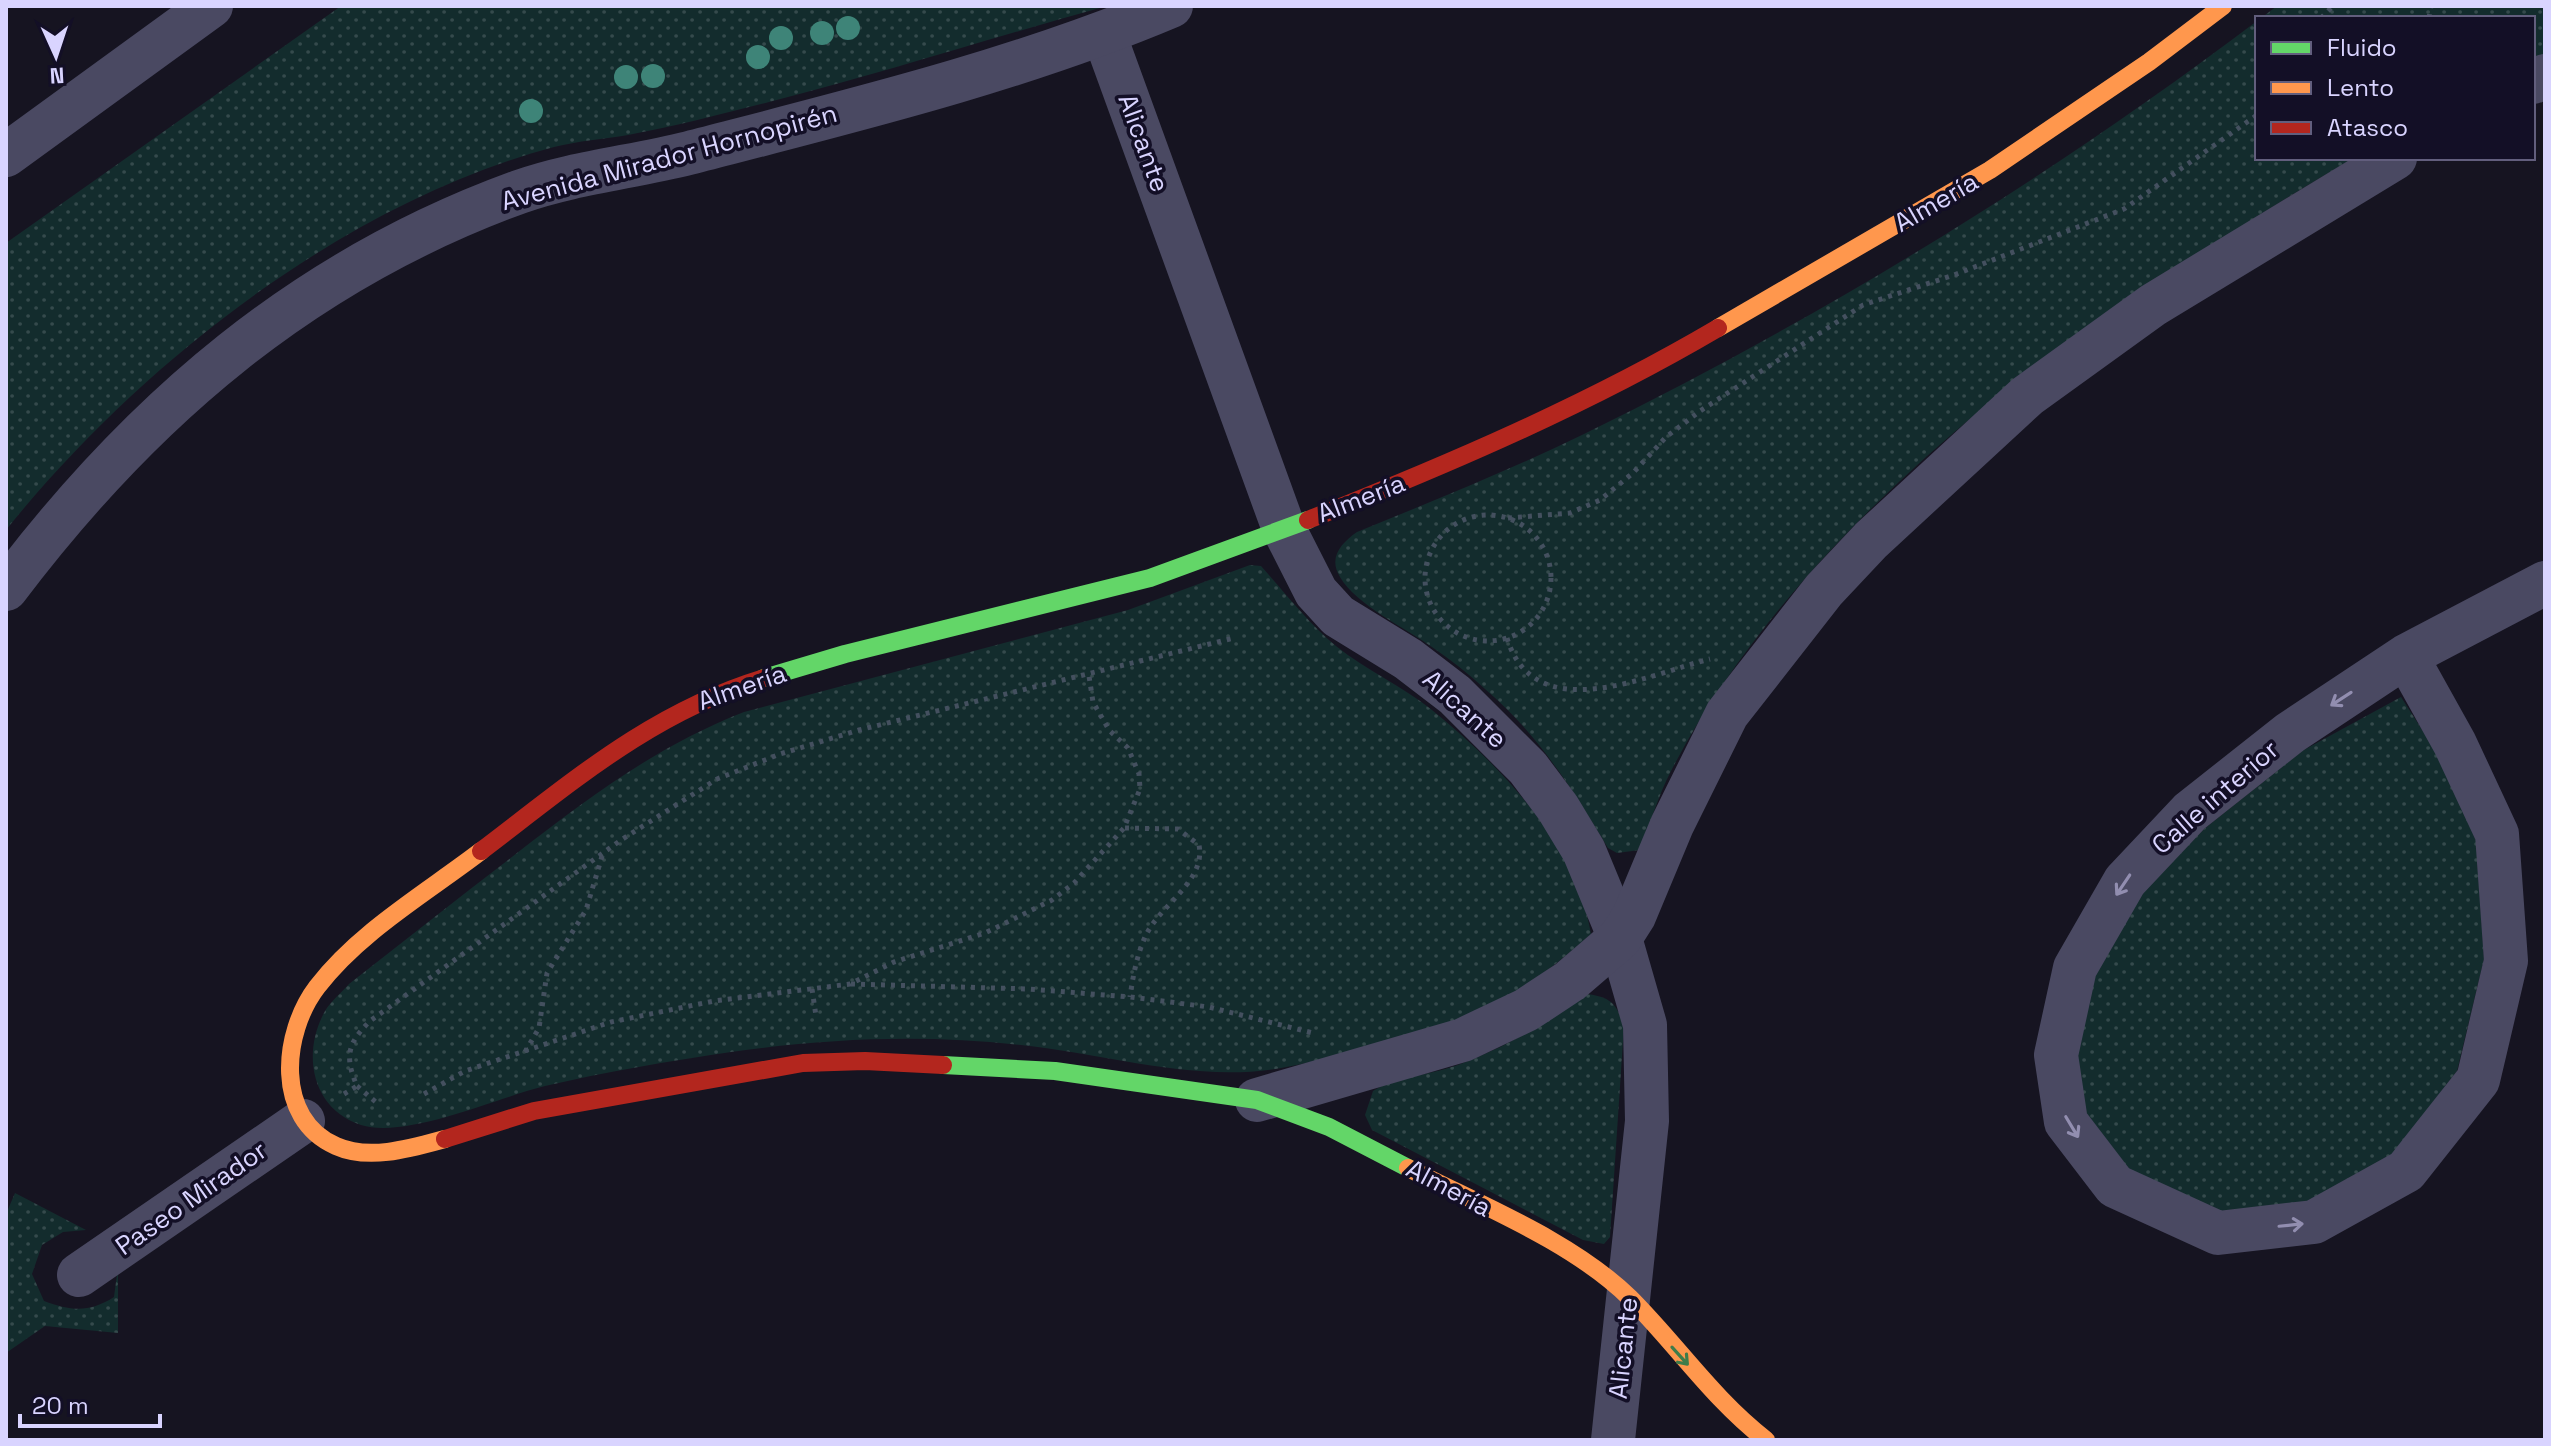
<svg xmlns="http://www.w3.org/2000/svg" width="2551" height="1446" font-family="'Space Grotesk',sans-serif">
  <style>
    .grass { fill: url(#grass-dots) }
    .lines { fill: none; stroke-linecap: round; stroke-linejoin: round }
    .path { stroke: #44505f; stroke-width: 5; stroke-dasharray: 4 6; stroke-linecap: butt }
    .street { stroke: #4a4962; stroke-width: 44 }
    .fast { stroke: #63d668; stroke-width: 18 }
    .slow { stroke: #ff974d; stroke-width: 18 }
    .jam { stroke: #b3261e; stroke-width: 18 }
    .tree { fill: #3e8478 }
    .oneway { stroke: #928eb0 }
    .oneway2 { stroke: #3f7c4a }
    .labels { text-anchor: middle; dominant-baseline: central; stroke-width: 7; stroke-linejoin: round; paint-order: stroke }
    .street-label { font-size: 26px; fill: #d9d4ff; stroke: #130f26 }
  </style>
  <defs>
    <pattern id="grass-dots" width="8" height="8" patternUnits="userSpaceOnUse" patternTransform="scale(2)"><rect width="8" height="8" fill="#132c2d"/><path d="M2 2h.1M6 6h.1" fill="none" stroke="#354a4c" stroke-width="1.8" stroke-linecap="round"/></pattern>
  </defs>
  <rect width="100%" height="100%" fill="#161421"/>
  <g class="grass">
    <path d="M 341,6 L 1107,6 C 994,37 883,73 769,102 C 722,114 676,126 628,135 C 604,139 578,141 554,147 C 345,203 140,363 6,530 L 6,243 Z"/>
    <polygon points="2277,6 2545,6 2545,55 2533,61 2533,18 2261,18"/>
    <path d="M 2257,21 L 2257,158 L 2354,158 C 2263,210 2177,268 2092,329 C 2056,355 2018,379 1984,407 C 1861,509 1745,629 1671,771 C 1658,796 1650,824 1640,850 L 1617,853 L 1608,848 C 1573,790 1538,734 1485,689 C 1469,674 1451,660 1432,647 C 1406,628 1356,605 1340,577 C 1328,558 1341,543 1357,532 C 1433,501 1510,470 1584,434 C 1819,319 2048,179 2257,21 Z"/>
    <path d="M 1250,565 L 1261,566 C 1285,593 1308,623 1336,646 C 1366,670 1402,686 1432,710 C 1501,766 1576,844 1591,934 C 1557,965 1518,993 1478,1014 C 1462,1023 1440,1026 1423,1032 C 1376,1046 1330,1059 1281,1068 C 1195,1083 1107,1054 1021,1045 C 923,1034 829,1038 731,1052 C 669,1061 605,1072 545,1086 C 496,1098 407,1139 361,1125 C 312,1109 301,1054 325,1011 C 331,1001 342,992 349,984 C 405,940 461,896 517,853 C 591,796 657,746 744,712 L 1128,610 Z"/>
    <polygon points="2401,697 2437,753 2476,840 2484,959 2457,1071 2392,1155 2307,1202 2221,1211 2129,1169 2086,1113 2077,1055 2095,976 2142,894 2204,829 2302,751"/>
    <path d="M 1585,994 C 1609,996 1617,1003 1624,1026 L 1610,1237 L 1604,1244 L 1583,1240 L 1372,1130 L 1365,1115 L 1373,1091 C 1395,1077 1429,1075 1455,1066 C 1504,1048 1544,1025 1585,994 Z"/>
    <path d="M 15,1193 L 86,1230 L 63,1232 L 42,1245 L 32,1274 L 44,1301 C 71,1311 89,1313 114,1297 L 118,1267 L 118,1333 L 45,1326 L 6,1353 L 6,1214 Z"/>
  </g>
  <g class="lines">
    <g class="path">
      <polyline points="2321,18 2333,6"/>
      <polyline points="2429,18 2431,6"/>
      <circle cx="1488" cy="578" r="63"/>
      <polyline points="1508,518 1570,513 1600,500 1633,473 1666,437 1700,411 1863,305 1954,275 2124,209 2257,115"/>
      <path d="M 1507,638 C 1535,730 1649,674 1710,659"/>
      <path d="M 1125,828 L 1178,829 L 1199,845 C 1206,881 1161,904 1146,935 C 1137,954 1133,976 1130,997"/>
      <polyline points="851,984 1029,989 1130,997 1209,1007 1313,1033"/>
      <polyline points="812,989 816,1016"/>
      <polyline points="525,1052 539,1028 547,973 586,910 603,853"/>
      <polyline points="357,1086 377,1103"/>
      <path d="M 344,1094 L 357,1086 C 344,1056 348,1043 370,1021 L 621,840 L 717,779 L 780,754 L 859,730 L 1234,638"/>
      <polyline points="424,1094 465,1071 611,1022 714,1001 850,984 894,962 985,933 1052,900 1074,883 1124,828 1140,789 1139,774 1128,748 1109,730 1093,702 1089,676"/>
    </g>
    <g class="street">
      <polyline points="1104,34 1284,529 1316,592 1338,616 1408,659 1455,695 1528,768 1558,808 1584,851 1620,938 1645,1025 1647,1121 1613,1440"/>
      <polyline points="2533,82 2545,76"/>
      <polyline points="6,155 211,6"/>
      <path d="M 6,589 C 142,409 304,270 519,192 C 573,173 633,167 689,153 C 851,111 1017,71 1171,6"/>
      <polyline points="2406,656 2455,744 2497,834 2506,961 2478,1080 2406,1171 2314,1222 2218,1233 2115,1186 2066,1122 2056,1055 2075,968 2125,881 2190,812 2290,733 2406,656 2545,583"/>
      <polyline points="1257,1100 1463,1040 1526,1010 1570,981 1620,938 1634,916 1672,825 1727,714 1824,590 1871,540 2027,396 2153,305 2395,158"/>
      <polyline points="79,1275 303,1121"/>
    </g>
    <g class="fast">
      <polyline points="764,678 845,654 1150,578 1308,520"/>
      <polyline points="943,1065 1055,1071 1257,1100 1329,1127 1408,1168"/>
    </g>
    <g class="slow">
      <polyline points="1718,328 1990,170 2149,62 2223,6"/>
      <path d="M 445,1139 C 412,1148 369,1161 336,1146 C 274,1119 282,1033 317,987 C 359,932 426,893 481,851"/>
      <path d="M 1408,1168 C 1480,1205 1572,1241 1630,1298 C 1677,1345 1713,1399 1766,1440"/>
    </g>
    <g class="jam">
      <path d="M 1308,520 C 1449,464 1587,405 1718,328"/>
      <path d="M 481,851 C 572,782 652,712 764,678"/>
      <polyline points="445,1139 534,1111 803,1063 865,1061 943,1065"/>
    </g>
  </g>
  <g class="tree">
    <circle cx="848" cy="28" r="12"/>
    <circle cx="822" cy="33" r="12"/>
    <circle cx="781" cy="38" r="12"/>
    <circle cx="758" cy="57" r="12"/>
    <circle cx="653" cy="76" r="12"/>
    <circle cx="626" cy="77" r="12"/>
    <circle cx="531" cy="111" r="12"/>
  </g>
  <defs><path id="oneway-shaft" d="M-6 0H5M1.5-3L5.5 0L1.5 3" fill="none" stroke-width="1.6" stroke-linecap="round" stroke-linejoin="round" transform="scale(2)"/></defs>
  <g class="oneway">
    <use href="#oneway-shaft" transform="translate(2341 699) rotate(147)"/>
    <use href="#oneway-shaft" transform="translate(2123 885) rotate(124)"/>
    <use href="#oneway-shaft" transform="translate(2072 1127) rotate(59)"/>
    <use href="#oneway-shaft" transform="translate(2291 1225) rotate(-6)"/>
  </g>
  <use class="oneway2" href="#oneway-shaft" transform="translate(1680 1356) rotate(48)"/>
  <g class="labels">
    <g class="street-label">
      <text transform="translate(1144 143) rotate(70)">Alicante</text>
      <text transform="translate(669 157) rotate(-15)">Avenida Mirador Hornopirén</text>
      <text transform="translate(1936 202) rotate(-30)">Almería</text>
      <text transform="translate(1361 498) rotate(-21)">Almería</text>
      <text transform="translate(742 687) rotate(-19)">Almería</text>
      <text transform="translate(1465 709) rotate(42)">Alicante</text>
      <text transform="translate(2215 797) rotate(-41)">Calle interior</text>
      <text transform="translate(1449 1188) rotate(28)">Almería</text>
      <text transform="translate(191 1198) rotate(-35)">Paseo Mirador</text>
      <text transform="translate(1623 1348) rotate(-84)">Alicante</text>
    </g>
  </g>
  <rect width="2551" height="1446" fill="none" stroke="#d9d4ff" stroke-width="16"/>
  <rect x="2255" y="16" width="280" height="144" fill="#130f26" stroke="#625e7d" stroke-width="2"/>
  <rect x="2271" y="42" width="40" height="12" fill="#63d668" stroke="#625e7d" stroke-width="2"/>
  <text x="2327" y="56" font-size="24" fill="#d9d4ff">Fluido</text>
  <rect x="2271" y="82" width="40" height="12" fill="#ff974d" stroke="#625e7d" stroke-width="2"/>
  <text x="2327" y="96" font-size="24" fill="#d9d4ff">Lento</text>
  <rect x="2271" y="122" width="40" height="12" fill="#b3261e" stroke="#625e7d" stroke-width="2"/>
  <text x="2327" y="136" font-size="24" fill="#d9d4ff">Atasco</text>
  <g transform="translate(56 56) rotate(177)" stroke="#130f26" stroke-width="6" paint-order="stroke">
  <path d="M0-6L14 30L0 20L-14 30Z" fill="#d9d4ff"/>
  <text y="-12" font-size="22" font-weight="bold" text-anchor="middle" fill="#d9d4ff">N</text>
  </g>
  <path d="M20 1414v12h140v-12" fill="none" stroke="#d9d4ff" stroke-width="4"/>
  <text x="32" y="1414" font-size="24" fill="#d9d4ff" stroke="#130f26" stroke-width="6" paint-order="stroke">20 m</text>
</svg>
